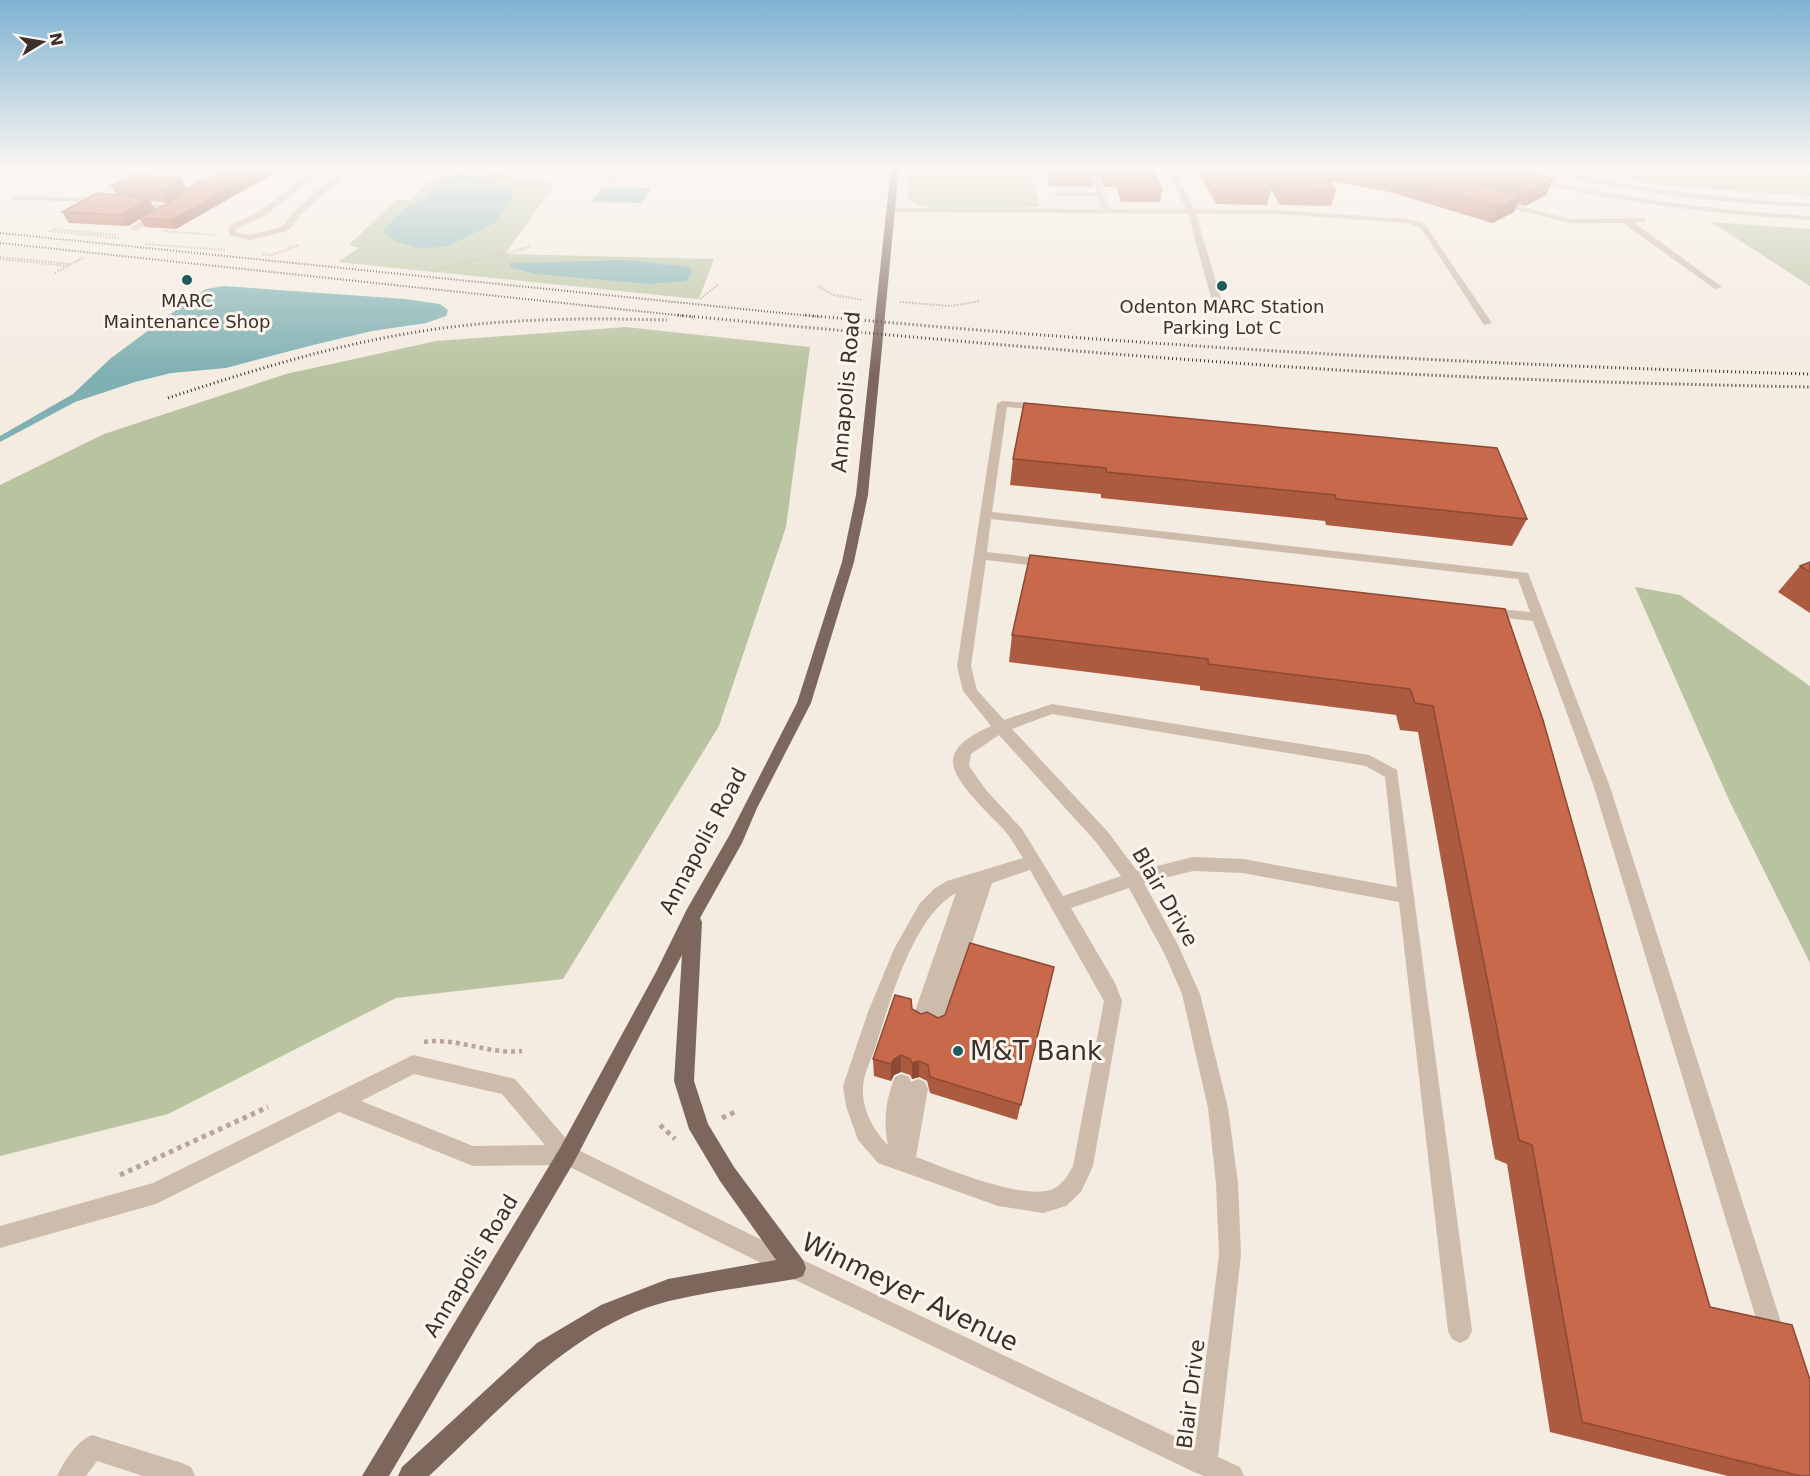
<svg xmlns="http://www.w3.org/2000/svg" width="1810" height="1476" font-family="'DejaVu Sans',sans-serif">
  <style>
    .green { fill: #b8c4a0 }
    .water { fill: #7fb0b2 }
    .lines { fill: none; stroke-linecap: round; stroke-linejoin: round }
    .path-far2 { stroke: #b9a596; stroke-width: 2; stroke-dasharray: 1.5 1.5; stroke-linecap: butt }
    .path-far1 { stroke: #b9a596; stroke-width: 4.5; stroke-dasharray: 4 4; stroke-linecap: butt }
    .path { stroke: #b9a596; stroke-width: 5; stroke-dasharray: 4.5 4.5; stroke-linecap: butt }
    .minor { fill: #cdbbac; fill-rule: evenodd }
    .major { fill: #7d675c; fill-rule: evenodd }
    .rail-far1 { stroke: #3b302b; stroke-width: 2; stroke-dasharray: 1 2; stroke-linecap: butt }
    .rail { stroke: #3b302b; stroke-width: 3; stroke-dasharray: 1 3; stroke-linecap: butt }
    .wall { fill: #ac5a40 }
    .shaded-wall { fill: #8c4a34 }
    .building { fill: #c8694b; stroke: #8c4a34; stroke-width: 1.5 }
    .poi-dot { fill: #1f5a5e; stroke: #fbf5ee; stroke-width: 2 }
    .labels { text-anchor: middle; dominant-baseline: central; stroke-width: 6; stroke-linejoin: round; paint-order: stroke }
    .far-poi-label { font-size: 18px; fill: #3b302b; stroke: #fbf5ee }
    .street-label { font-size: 21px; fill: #3b302b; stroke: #fbf5ee }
    .near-poi-label { font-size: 26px; fill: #3b302b; stroke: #fbf5ee; text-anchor: start }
    .near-street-label { font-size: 26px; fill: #3b302b; stroke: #fbf5ee }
  </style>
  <rect width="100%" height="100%" fill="#f4ebe1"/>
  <g class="green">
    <polygon points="444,167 483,167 520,179 556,183 505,254 714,259 700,296 698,299 338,262 359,248 349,245 396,200 411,200"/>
    <polygon points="909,167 1029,167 1040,207 939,209 917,205 908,197"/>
    <polygon points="1569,167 1810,167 1810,196 1669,186"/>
    <polygon points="1711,222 1810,229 1810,286"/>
    <polygon points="626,327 810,347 786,527 719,726 563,979 396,998 168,1114 0,1156 0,485 104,434 286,374 436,341"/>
    <polygon points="1635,587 1680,595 1810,686 1810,963 1729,800"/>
  </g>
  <g class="water">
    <polygon points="463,174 503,186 514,194 497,222 448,246 421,249 397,242 383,232 396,216 410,205 422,200 450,176"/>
    <polygon points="602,187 651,188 642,203 592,202"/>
    <polygon points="625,260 690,267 692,274 686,281 649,284 537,274 511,268 509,263"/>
    <polygon points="224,286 405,299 440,304 448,310 446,316 426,323 372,331 309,346 226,368 171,373 135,382 75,402 0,442 0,436 73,394 111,358 187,302 206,289"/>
  </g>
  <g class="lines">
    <g class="path-far2">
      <polyline points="163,231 215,235"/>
      <polyline points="116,235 54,229 50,231 119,238"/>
      <polyline points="146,244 225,250"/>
      <polyline points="262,254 272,255 298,245"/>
      <polyline points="0,257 72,264"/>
      <polyline points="0,259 67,266"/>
      <path d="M 433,272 C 464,258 499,258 531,246"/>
      <polyline points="55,273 83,258"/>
      <polyline points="818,286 833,295 863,300"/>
      <polyline points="700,299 719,284"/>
      <polyline points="900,302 951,306 980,301"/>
    </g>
    <path class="path-far1" d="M 424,1042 C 458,1037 488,1055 522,1051"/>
    <g class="path">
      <polyline points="722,1118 737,1111"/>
      <polyline points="660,1125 675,1139"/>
      <polyline points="120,1175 268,1107"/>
    </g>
    <g class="minor">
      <polygon points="220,167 228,167 192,196 186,196 186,192"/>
      <polygon points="319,167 327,167 266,215 236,229 236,232 249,235 278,228 285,224 293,212 335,175 337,173 336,167 342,167 345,173 341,179 299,216 291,228 284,232 249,240 229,235 229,226 260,211"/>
      <polygon points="614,167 622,167 611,182 605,182"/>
      <polygon points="1087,167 1095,167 1109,209 1186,209 1165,167 1172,167 1194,209 1278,210 1408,219 1424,223 1492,323 1484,325 1423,231 1418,227 1407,223 1278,214 1196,214 1225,312 1220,315 1215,312 1188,214 891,212 887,210 891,208 1101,209 1097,196 1056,196 1052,194 1056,192 1096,192"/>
      <path d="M 1527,167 L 1540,167 C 1629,187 1719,199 1810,203 L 1810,207 C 1733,204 1657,196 1581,180 C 1564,177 1541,175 1527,167 Z"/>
      <path d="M 1531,177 C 1623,199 1716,210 1810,216 L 1810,220 C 1715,214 1621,203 1528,181 Z"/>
      <polygon points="15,196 105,198 109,200 105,202 12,200 12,196"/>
      <polygon points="1497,200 1570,219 1645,218 1645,222 1633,222 1722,287 1715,289 1623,223 1570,223 1494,204 1493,202"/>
      <polygon points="135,203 170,205 174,207 170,209 132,207 132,203"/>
      <polygon points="156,212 163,214 136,231 129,229"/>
      <path d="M 1002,401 L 1043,404 L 1048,407 L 1043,410 L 1007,407 L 992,512 L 1528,573 L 1610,787 L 1786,1338 L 1782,1346 L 1774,1350 L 1766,1346 L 1762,1338 L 1594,787 L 1533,621 L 1488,616 L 1481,612 L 1488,608 L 1530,612 L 1518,579 L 991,519 L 987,552 L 1047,559 L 1053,563 L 1047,567 L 986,560 L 971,666 L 977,690 L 1004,720 L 1052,704 L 1369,755 L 1397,770 L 1472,1331 L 1468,1339 L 1460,1343 L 1452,1339 L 1448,1331 L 1399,902 L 1243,873 L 1193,871 L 1144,883 L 1178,945 L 1200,994 L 1228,1108 L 1238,1183 L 1241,1255 L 1218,1457 L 1240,1467 L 1244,1476 L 1204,1476 L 1196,1473 L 787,1276 L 566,1165 L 473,1166 L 339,1112 L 156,1204 L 0,1248 L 0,1226 L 153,1183 L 413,1055 L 515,1079 L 574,1148 L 803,1260 L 1195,1446 L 1219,1255 L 1216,1183 L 1208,1108 L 1182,994 L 1165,955 L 1129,888 L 1071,908 L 1115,983 L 1122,1001 L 1093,1166 L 1081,1192 L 1066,1206 L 1043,1213 L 998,1206 L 878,1163 L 858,1140 L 846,1106 L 843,1086 L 868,1012 L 894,949 L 920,903 L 934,889 L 947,881 L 1023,858 C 1017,849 1012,839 1005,831 C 992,816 950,780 953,759 C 956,742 978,732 991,726 L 963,691 L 957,666 L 997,404 ZM 1052,714 L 1366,766 L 1385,777 L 1397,887 L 1243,859 L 1193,857 L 1137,871 L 1108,832 L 1012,729 ZM 999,735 L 1096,842 L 1121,876 L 1063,896 L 1022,829 L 986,790 L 969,766 L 971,754 ZM 1030,870 L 1104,1001 L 1073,1166 C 1069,1174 1063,1183 1055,1188 C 1028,1203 945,1168 916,1157 L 928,1089 L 925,1082 L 918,1079 L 911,1082 L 909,1077 L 902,1074 L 895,1077 C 886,1098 883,1122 888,1145 C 873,1130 862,1109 863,1088 C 863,1075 871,1060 875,1048 C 890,1003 912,917 956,893 L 912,1020 L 914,1026 L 921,1029 L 928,1026 L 929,1030 L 936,1033 L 943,1030 L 992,883 ZM 414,1074 L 502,1094 L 545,1145 L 473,1146 L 361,1101 Z"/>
      <path d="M 92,1435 L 182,1463 L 191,1467 L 195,1476 L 143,1476 L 97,1461 L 86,1476 L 57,1476 C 64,1461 77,1441 92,1435 Z"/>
    </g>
    <path class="major" d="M 891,167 L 899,167 L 868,495 L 854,562 L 811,703 L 757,808 L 742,843 L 700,918 L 702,922 L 694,1081 L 708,1124 L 734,1167 L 803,1260 L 806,1268 L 803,1276 L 795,1279 C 753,1286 710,1291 669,1301 C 573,1325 499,1411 429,1476 L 398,1476 L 402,1467 L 537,1343 L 601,1305 L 668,1279 L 776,1260 L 720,1181 L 689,1129 L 674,1081 L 682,955 L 574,1162 L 389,1476 L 362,1476 L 560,1148 L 656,972 L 687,909 L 729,836 L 797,703 L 842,562 L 856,495 Z"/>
    <g class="rail-far1">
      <polyline points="0,233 821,317"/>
      <polyline points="0,243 694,317"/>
    </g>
    <g class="rail">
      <path d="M 678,315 C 904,337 1129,357 1354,371 C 1506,380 1658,384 1810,387"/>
      <path d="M 805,315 C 1140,346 1474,365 1810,374"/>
      <path d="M 168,398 C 256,369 344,342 436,329 C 512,318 590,318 667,320"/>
    </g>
  </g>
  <g class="wall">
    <polygon points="1046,167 1091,167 1093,174 1092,187 1049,186"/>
    <polygon points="1096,167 1152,167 1162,190 1160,202 1121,202 1116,187 1104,187"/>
    <polygon points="1196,167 1510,167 1553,179 1546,195 1525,206 1518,204 1514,212 1492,223 1390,192 1330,181 1336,190 1331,206 1280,205 1271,190 1267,205 1216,204"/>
    <polygon points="211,182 176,229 145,227 140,219 128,226 69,223 62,212 116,195 111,186 187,189 167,203 150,201 155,210 146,215"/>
    <polygon points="1024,403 1527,519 1512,546 1326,525 1325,521 1101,498 1101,494 1010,485 1013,459"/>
    <polygon points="1810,562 1810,613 1778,592 1800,566"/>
    <polygon points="1505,609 1710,1307 1810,1476 1728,1476 1550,1432 1507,1164 1495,1159 1418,732 1400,730 1396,715 1200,690 1200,686 1009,662 1012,635"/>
    <polygon points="1054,967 1017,1120 930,1093 927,1081 919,1077 912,1079 910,1075 901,1072 894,1075 891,1081 874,1076 873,1059 912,1009 921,1014 938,1018"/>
  </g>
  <g class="shaded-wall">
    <polygon points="267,167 285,167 176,229 172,220"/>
    <polygon points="181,178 187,189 167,203 162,192"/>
    <polygon points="1553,179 1546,195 1525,206 1532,190"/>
    <polygon points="1521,196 1514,212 1492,223 1499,207"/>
    <polygon points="149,198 155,210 128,226 122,215"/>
    <polygon points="901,1055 901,1072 894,1075 891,1081 891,1064 894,1059"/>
    <polygon points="919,1061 919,1077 912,1079 912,1063"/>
  </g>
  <g class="building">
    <polygon points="229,167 267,167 172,220 140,218 170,202 198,181 211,182"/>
    <polygon points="1049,167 1091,167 1093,174 1050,174"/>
    <polygon points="1102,167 1152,167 1162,190 1123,190 1118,175 1106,175"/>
    <polygon points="1208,167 1257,167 1271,189 1220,189"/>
    <polygon points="1269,167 1319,167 1336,190 1284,189"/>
    <polygon points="1340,167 1419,167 1521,196 1499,207 1395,176"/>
    <polygon points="1450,167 1510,167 1553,179 1532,190"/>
    <polygon points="132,175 181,178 162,192 111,186"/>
    <polygon points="97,193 149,198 122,215 62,212"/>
    <polygon points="1024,403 1497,448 1527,519 1336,499 1335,495 1106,472 1106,468 1013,459"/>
    <polygon points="1030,555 1505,609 1543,720 1710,1307 1792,1325 1810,1380 1810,1476 1801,1476 1582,1422 1532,1145 1519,1140 1433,706 1415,703 1410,689 1208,664 1208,659 1012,635"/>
    <polygon points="1810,562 1810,572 1800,566"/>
    <polygon points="970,943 1054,967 1021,1105 930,1077 928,1065 919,1061 912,1063 910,1059 901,1055 894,1059 891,1064 873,1059 895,995 911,999 912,1009 921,1014 927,1012 938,1018 945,1015"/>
  </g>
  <linearGradient id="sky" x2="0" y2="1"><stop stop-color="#7eb2d2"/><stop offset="0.45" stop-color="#faf6f2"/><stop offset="1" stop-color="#faf6f2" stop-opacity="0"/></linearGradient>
  <rect width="1810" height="373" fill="url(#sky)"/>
  <g class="poi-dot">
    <circle cx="187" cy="280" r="6"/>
    <circle cx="1222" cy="286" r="6"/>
    <circle cx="958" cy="1051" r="6"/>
  </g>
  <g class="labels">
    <g class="far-poi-label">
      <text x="187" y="300">MARC<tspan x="187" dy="21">Maintenance Shop</tspan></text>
      <text x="1222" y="306">Odenton MARC Station<tspan x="1222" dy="21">Parking Lot C</tspan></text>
    </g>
    <g class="street-label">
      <text transform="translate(846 392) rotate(-85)">Annapolis Road</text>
      <text transform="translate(703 841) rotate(-62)">Annapolis Road</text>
      <text transform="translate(1165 897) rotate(60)">Blair Drive</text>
      <text transform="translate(471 1266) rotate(-59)">Annapolis Road</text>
      <text transform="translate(1191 1394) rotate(-83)">Blair Drive</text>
    </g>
    <g class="near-poi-label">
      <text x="970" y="1051">M&amp;T Bank</text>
    </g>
    <g class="near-street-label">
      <text transform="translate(910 1292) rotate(26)">Winmeyer Avenue</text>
    </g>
  </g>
  <g transform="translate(42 42) rotate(79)" stroke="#fbf5ee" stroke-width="4.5" paint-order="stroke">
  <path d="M0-4.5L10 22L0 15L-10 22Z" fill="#3b302b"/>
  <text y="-9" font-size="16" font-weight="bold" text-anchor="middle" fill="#3b302b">N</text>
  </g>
</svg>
